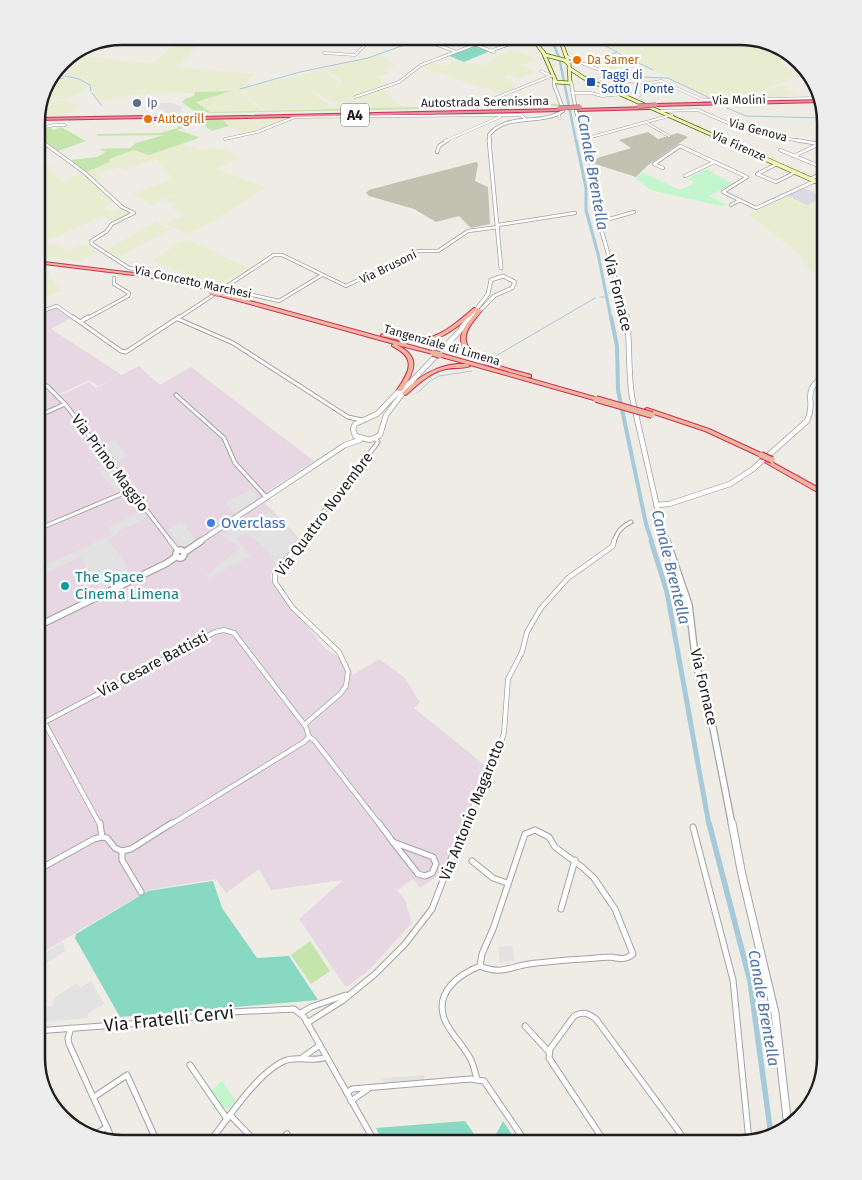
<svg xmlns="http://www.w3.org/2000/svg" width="862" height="1180" font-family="'Fira Sans',sans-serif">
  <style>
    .industrial { fill: #e7d7e3 }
    .construction { fill: #c1c2b1 }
    .farmland { fill: #e8ecd1 }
    .grass { fill: #c4e6ad }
    .park { fill: #c4f6cd }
    .pitch { fill: #87d9c1 }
    .parking { fill: #e2e2e2 }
    .plaza { fill: #dad9e4 }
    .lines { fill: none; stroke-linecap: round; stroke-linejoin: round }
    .stream { stroke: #a7cada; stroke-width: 1 }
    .canal-far4 { stroke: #a7cada; stroke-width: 2.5 }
    .canal-far3 { stroke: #a7cada; stroke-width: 3 }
    .canal-far2 { stroke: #a7cada; stroke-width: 4 }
    .canal-far1 { stroke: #a7cada; stroke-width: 5 }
    .canal { stroke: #a7cada; stroke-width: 5.5 }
    .pedestrian-casing { stroke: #a2a2a2; stroke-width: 3 }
    .minor-far4-casing { stroke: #a2a2a2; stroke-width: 3 }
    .minor-far3-casing { stroke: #a2a2a2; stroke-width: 4 }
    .minor-far2-casing { stroke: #a2a2a2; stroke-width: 5 }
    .minor-far1-casing { stroke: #a2a2a2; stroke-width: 5.5 }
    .minor-casing { stroke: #a2a2a2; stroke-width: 7 }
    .tertiary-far4-casing { stroke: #a2a2a2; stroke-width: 4 }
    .tertiary-far3-casing { stroke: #a2a2a2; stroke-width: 4.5 }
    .tertiary-far2-casing { stroke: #a2a2a2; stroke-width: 6 }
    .tertiary-far1-casing { stroke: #a2a2a2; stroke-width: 8 }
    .tertiary-casing { stroke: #a2a2a2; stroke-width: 9 }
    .secondary-far1-casing { stroke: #5b6f0b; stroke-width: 4.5 }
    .secondary-casing { stroke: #5b6f0b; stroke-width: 5 }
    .trunk-casing { stroke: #d02e57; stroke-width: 2 }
    .motorway-casing { stroke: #d02e57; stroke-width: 2 }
    .pedestrian { stroke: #fff; stroke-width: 2 }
    .minor-far4 { stroke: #fff; stroke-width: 2 }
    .minor-far3 { stroke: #fff; stroke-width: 2.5 }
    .minor-far2 { stroke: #fff; stroke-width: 3 }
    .minor-far1 { stroke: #fff; stroke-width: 4 }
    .minor { stroke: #fff; stroke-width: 5 }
    .tertiary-far4 { stroke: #fff; stroke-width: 2.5 }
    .tertiary-far3 { stroke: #fff; stroke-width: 3 }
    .tertiary-far2 { stroke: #fff; stroke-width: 4.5 }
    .tertiary-far1 { stroke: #fff; stroke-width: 5.5 }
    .tertiary { stroke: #fff; stroke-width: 7 }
    .secondary-far1 { stroke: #edf6bb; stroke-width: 3 }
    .secondary { stroke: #edf6bb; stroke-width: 4 }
    .trunk { fill: #ecb69d; fill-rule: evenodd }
    .motorway { fill: #e19198; fill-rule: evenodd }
    .minor-bridge-casing { stroke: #a2a2a2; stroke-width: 4; stroke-linecap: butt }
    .trunk-bridge-far1-casing { stroke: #d02e57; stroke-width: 5.5; stroke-linecap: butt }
    .trunk-bridge-casing { stroke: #d02e57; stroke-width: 8; stroke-linecap: butt }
    .motorway-bridge-casing { stroke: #d02e57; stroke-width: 5; stroke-linecap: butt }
    .minor-bridge { stroke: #fff; stroke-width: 2.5 }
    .trunk-bridge-far1 { stroke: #ecb69d; stroke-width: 4.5 }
    .trunk-bridge { stroke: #ecb69d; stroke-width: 5.5 }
    .motorway-bridge { stroke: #e19198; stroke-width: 4 }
    .food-dot { fill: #e8710a; stroke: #fff; stroke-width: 2 }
    .transit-dot { fill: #1a4fb4; stroke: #fff; stroke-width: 2 }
    .service-dot { fill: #5c6f8a; stroke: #fff; stroke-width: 2 }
    .shop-dot { fill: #3f7fe0; stroke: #fff; stroke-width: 2 }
    .culture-dot { fill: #0f9aa8; stroke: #fff; stroke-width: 2 }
    .labels { text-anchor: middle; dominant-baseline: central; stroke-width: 5; stroke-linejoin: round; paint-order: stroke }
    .far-food-label { font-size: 12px; fill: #c56008; stroke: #fff; text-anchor: start }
    .far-transit-label { font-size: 12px; fill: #164399; stroke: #fff; text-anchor: start }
    .far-street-label { font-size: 12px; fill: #1e1e1e; stroke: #fff }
    .far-service-label { font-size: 12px; fill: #4e5e75; stroke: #fff; text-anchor: start }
    .shield { fill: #fff; stroke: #626262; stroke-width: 1 }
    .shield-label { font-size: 14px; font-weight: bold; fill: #1e1e1e }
    .street-label { font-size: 15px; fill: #1e1e1e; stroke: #fff }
    .shop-label { font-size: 15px; fill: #366cbe; stroke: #fff; text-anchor: start }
    .culture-label { font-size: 15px; fill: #0d838f; stroke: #fff; text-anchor: start }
    .water-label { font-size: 16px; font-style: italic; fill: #5074a8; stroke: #fff }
    .near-street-label { font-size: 18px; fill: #1e1e1e; stroke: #fff }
    .rim { fill: none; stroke: #1e1e1e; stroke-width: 2.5 }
  </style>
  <rect width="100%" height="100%" fill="#eeece5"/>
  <polygon class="industrial" points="56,308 71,318 51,329 122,375 139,366 160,385 191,367 314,461 271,489 265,503 299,538 270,575 271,580 286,601 325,648 341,659 353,675 379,659 404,677 420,702 414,708 487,767 445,865 436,877 420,888 413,879 397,890 405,900 412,923 369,970 348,986 345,986 299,919 343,880 271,890 259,869 226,893 216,879 149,890 36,956 36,383 56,397 89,382 96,388 115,379 98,386 89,380 60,394 36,375 36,315"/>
  <g class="construction">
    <polygon points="648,132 658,139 678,133 688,137 647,166 636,177 595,164 594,159 631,148 619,140"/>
    <polygon points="476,162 478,164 475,181 488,187 490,224 471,228 459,216 436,222 414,209 369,196 366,193 369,190 395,183"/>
  </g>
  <g class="farmland">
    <polygon points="183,36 199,36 170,64 201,36 207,36 178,67 254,74 244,87 238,90 323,70 339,82 332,85 337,85 343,82 325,69 380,55 396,66 383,69 388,73 377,77 389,86 334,104 314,91 311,92 330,105 321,108 266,110 241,94 248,92 247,90 238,93 235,90 263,111 210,112 195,102 229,92 136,94 102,101 94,95 91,84 75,77 65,75 79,63 71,62 57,73 54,72 65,58 72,55 153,64"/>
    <polygon points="588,36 745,36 772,45 770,46 773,45 783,48 807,72 803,74 784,60 779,62 797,76 745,98 712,99"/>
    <polygon points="516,49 536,60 521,65 536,72 518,79 509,75 502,77 520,86 501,94 421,67 428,64 449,66 452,61 485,65 500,55"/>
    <polygon points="619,54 637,63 619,68 621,70 617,72 623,75 620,76 588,65"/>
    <polygon points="62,77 81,81 87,87 77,95 62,100 44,97 41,99 45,84 49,79 52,80 51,82 56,82"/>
    <polygon points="782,85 797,96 746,99 773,88"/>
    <polygon points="382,90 405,109 320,110"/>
    <polygon points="44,98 66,102 81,106 65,116 36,116 41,100"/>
    <polygon points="286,118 287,120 247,135 239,132 222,120"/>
    <polygon points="36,138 52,150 38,155 50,167 69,162 49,169 56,174 60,182 83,173 114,202 103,207 112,212 122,208 132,214 114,222 102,216 43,243 56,245 66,251 84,244 98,253 79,261 36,257"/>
    <polygon points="181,144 204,151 211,148 226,150 240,157 217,169 265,187 238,206 188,235 165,224 185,214 172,208 175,205 164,200 172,196 197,193 172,195 152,205 133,194 172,178 157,159 125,170 120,167 97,174 103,179 96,181 86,172 110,162 108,159 134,150 149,155"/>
    <polygon points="787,195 807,205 826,196 826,281 810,271 797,252 749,215"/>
    <polygon points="156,222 171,229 117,259 104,251"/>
    <polygon points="185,239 216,252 184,273 152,261"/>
    <polygon points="215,253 250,268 221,283 182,275"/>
    <polygon points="36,269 52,271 49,274 62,291 36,301"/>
  </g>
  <g class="grass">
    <polygon points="231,91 196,102 210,112 550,104 559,104 560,106 213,113 194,111 182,102 185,99 194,96 195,92"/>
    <polygon points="287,117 223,120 229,126 212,131 199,122 177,130 199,137 196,139 149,155 134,150 109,159 110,162 86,172 71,160 97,157 106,152 99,149 130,148 136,143 164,135 98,136 97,134 160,133 178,128 180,124 206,120"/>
    <polygon points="61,127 86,141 58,151 36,135 36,131 50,128 54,130"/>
    <polygon points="310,941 330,971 311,984 291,955"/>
  </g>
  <g class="park">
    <polygon points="707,169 714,172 712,173 734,184 709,196 728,205 721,206 662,193 649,189 636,178 643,173 680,190 695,183 687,179"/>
    <polygon points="222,1081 236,1102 227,1109 223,1108 211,1091"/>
  </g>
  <g class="pitch">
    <polygon points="474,45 490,51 464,62 447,55"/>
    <polygon points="213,881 222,908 257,958 289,956 318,1000 120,1017 75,938 76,934 148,891"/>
    <polygon points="465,1121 481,1144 384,1144 376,1128"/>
    <polygon points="503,1121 518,1144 491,1144"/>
  </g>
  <g class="parking">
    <polygon points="151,103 172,103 182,107 180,111 184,112 169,114 161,109 146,109"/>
    <polygon points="115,440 127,456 114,462 101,446"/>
    <polygon points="106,464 121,484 120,490 116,492 97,467"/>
    <polygon points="252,489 255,492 256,498 254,501 235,513 225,502"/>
    <polygon points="141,512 147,518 117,532 118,534 108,539 133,576 102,591 80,557 36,578 36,563 39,568 112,535 107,528"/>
    <polygon points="269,512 296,538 279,563 275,562 264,547 246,533 236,538 251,556 208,578 206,575 240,548 222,535"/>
    <polygon points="182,522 196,541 189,546 181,546 167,529"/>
    <polygon points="63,942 66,951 36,969 36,958"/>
    <polygon points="512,946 515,961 500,962 498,947"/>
    <polygon points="91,981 104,1004 88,1013 87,1018 36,1023 36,1008 52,1006 55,997 77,983 80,988"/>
    <polygon points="424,1075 424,1081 383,1084 383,1078"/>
  </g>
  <polygon class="plaza" points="802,187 823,197 807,205 786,195"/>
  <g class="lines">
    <g class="stream">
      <polyline points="586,36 617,52 588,64"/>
      <polyline points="552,39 580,39 584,36"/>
      <polyline points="618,53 653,70"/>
      <polyline points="54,73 62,75"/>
      <polyline points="615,75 633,80 640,77 668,78 716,101"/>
      <polyline points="65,76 79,79 90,85 91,91"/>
      <polyline points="240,89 300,72 368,58 407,44"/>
      <polyline points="92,93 102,106"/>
      <polyline points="727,108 746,116 825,118"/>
      <polyline points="600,297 607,297"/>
      <polyline points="489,360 595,298"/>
      <polyline points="417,393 430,381 439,376 472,371"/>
    </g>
    <polyline class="canal-far4" points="550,36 559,57 576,141"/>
    <polyline class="canal-far3" points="576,140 586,188 586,210 598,254 611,319"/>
    <polyline class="canal-far2" points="611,317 617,346 618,390 646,524 652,542"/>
    <polyline class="canal-far1" points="651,541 667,592 709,825"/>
    <polyline class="canal" points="709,823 750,981 771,1135"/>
    <g class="pedestrian-casing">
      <polyline id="pedestrian" points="422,39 429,36"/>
    </g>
    <g class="minor-far4-casing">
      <g id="minor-far4">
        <polyline points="421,36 424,40 454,51"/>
        <polyline points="506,38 515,37"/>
        <polyline points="431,43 450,36"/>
        <polyline points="474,44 494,52"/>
        <polyline points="490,51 513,43 502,36"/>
        <polyline points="324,53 355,55 374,36"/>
        <polyline points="566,56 576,61 568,62"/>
        <polyline points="576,61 629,81 649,83 661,81 703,100 819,98"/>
        <polyline points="541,71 549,75"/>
        <polyline points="49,78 62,77"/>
        <polyline points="594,82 610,75"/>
        <polyline points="617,86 640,95"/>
        <polyline points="610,89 629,81"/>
        <polyline points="572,93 591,93 602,96 624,94"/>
        <polyline points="355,97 399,82 421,65 498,36"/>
        <polyline points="483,103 553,75"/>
        <polyline points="661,111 698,110 737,127 762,130 789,139 803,141"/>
        <polyline points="559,115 560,118"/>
        <polyline points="647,123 669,136"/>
        <polyline points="36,129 54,125 65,125"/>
        <polyline points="36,137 42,141"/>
        <polyline points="225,139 257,132 295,117 521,115 526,120"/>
        <polyline points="584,139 672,115"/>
        <polyline points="445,141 500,117"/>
      </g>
    </g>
    <g class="minor-far3-casing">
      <g id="minor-far3">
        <polyline points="40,140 85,173 122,207 134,213 112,224 106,232 91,241 92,244 129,268 219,287"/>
        <polyline points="795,140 826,145"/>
        <polyline points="780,150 826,169"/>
        <polyline points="437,152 439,146 448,140"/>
        <polyline points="794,156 817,145"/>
        <polyline points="777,164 757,174 776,182 796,172"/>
        <polyline points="663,168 654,164 680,146 747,177 723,192 756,208 815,181"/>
        <polyline points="685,176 714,162"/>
        <polyline points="731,205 740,200"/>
        <polyline points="599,222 634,212"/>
        <polyline points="498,225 575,213"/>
        <polyline points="226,289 279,301 322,275"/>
        <polyline points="36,313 57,306 75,319"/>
        <polyline points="86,319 128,296 129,293 114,284 114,278"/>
        <polyline points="177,319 274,255 282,255 346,286 418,251 438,251 468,231 498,227"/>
      </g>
    </g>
    <g class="minor-far2-casing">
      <g id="minor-far2">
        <polyline points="73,317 121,351 126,352 179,317"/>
        <polyline points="178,319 233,343 348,417 362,420"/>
        <polyline points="80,322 88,317"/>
        <polyline points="36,379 48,387 65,404 171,542"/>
        <polyline points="176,395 224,438 235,463 267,498"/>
        <polyline points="36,417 65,404"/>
        <polyline points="36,530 131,490"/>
        <polyline points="300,542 376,445 378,442 375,438"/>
        <path d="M 614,542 C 617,532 621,527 631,522"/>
      </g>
    </g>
    <g class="minor-far1-casing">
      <g id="minor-far1">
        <polyline points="170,541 178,551"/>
        <polyline points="301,541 275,574 275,582 292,607 339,652 348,671 346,686 340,694 304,725"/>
        <polyline points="36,707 100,825"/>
        <polyline points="45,722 215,632 224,630 234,633 306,727 309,737 314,740 380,825"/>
        <polyline points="170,825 304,742 309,737"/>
        <polyline points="464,825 496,759 504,733 508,679 522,652 527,632 541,608 568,578 613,546 614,541"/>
      </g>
    </g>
    <g class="minor-casing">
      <g id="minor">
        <polyline points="100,823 102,837"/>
        <polyline points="379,823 393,842"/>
        <polyline points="693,827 733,980 749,1141"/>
        <path d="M 535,830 L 549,837 L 555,847 L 582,867 L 594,878 L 615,909 L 633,954 C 626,960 620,959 611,957 C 584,959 556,960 529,964 C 509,967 501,975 480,966 L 482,954 L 493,929 L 525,834 Z"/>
        <polyline points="102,837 107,838 115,848 122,851"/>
        <polygon points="393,842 433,857 436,864 432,873 425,876 418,874"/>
        <polyline points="122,851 131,849 172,823"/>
        <polyline points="122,851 122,860 141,892"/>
        <polyline points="472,861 493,878 507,883"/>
        <polyline points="36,871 94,839 102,837"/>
        <polyline points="561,909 575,860"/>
        <polyline points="301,1013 311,1007 346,995"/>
        <polyline points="307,1023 342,1001 375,974 405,944 432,909 465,823"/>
        <polyline points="525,1026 549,1052"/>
        <polyline points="71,1028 68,1038 69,1044 114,1143"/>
        <polyline points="36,1031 155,1022 231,1012 294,1009 304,1017 376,1144"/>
        <polyline points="303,1057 320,1045"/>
        <polyline points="190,1065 227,1119"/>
        <path d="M 477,1079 C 475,1073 474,1066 471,1060 C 464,1045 449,1033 444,1018 C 435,991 460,974 480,966"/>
        <polyline points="347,1093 352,1089 470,1079 484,1081 527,1144"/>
        <polyline points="94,1097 127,1075 154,1135 141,1144"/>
        <polyline points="351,1101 368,1089"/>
        <polyline points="230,1115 258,1144"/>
        <polyline points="93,1136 107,1127"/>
        <path d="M 208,1144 C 227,1120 257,1073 284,1061 C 298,1055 313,1063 326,1057"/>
        <polyline points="277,1144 287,1134"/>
        <path d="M 606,1144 L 549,1058 L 550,1049 L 574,1016 C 583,1011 588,1013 596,1019 L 688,1144"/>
      </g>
    </g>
    <g class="tertiary-far4-casing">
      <g id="tertiary-far4">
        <polyline points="554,79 554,85 562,106"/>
        <polyline points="571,82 575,105"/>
        <polyline points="576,111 585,141"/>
        <path d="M 490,141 L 489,135 C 507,112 540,126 563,111"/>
      </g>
    </g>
    <g class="tertiary-far3-casing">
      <g id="tertiary-far3">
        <polyline points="489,140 501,268"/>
        <polyline points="584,140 593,171 599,222 627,319"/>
        <polyline points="811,179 826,171"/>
        <polyline points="469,319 488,294 491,280 503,276 515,282 512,288 494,296 472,319"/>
      </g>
    </g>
    <g class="tertiary-far2-casing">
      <g id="tertiary-far2">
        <path d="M 627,317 C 630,344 628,371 632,397 L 661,524 L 667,542"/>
        <polyline points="462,327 470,317"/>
        <polygon points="412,381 386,415 380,435 370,440 355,436 353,429 355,424 377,414 400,390"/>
        <polyline points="412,381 473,317"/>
        <path d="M 656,505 L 669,504 L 730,484 L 753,469 L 807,421 C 818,397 798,396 826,373"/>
        <polyline points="199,542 345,445 360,440"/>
      </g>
    </g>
    <g class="tertiary-far1-casing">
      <g id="tertiary-far1">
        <polyline points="667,541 689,605 696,664 713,728 732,825"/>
        <circle cx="180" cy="554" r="4"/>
        <polyline points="185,552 201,541"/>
        <polyline points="36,627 167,563 177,556"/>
      </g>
    </g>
    <g class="tertiary-casing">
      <polyline id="tertiary" points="732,823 742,875 775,1013 788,1127"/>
    </g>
    <g class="secondary-far1-casing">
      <g id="secondary-far1">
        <polyline points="531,36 545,55 564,60 569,64"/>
        <polyline points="543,52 556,82 570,83 569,64 559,36"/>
        <polyline points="569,68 584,78 726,141"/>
      </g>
    </g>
    <g class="secondary-casing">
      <polyline id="secondary" points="723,140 826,186"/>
    </g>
    <g class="trunk-casing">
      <g id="trunk">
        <polygon points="36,261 142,274 214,289 216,290 214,291 142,276 36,263"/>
        <path d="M 217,293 L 221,293 L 435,352 L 435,353 L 433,354 L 397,345 C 422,357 414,372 402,391 L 398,391 L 397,390 C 410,371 417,358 392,346 L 392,345 L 394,344 L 217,295 Z"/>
        <path d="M 474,308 L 478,308 L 482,310 C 477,318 467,326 466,336 C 462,360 514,370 531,375 L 531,377 L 527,377 C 509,371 458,362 461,337 C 462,327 472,318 477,310 C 441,342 429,348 381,336 L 381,335 L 383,334 C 429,345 439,338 474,308 Z"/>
        <polygon points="440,353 598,398 599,399 596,401 594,400 438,356 438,355"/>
        <path d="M 457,364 L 467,364 L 470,366 C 463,369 454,367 446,369 C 431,372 418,384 407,394 L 405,395 L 402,393 C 418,377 435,366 457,364 Z"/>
        <polygon points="647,408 709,429 763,454 764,455 761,457 759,456 705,431 645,411 645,409"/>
        <polygon points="768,460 826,492 826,497 766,463 765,462 766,461"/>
      </g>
    </g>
    <g class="motorway-casing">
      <g id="motorway">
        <polygon points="820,100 820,102 656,106 654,105 656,104"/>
        <polygon points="648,107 649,107 649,109 578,111 576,110 578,109"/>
        <polygon points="561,109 563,110 562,111 150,120 148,119 150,118"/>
        <polygon points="147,116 147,118 146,118 36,120 36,118"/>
      </g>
    </g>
    <use href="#pedestrian" class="pedestrian"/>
    <use href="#minor-far4" class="minor-far4"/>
    <use href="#minor-far3" class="minor-far3"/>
    <use href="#minor-far2" class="minor-far2"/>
    <use href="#minor-far1" class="minor-far1"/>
    <use href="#minor" class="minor"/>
    <use href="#tertiary-far4" class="tertiary-far4"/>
    <use href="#tertiary-far3" class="tertiary-far3"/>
    <use href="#tertiary-far2" class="tertiary-far2"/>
    <use href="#tertiary-far1" class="tertiary-far1"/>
    <use href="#tertiary" class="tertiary"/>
    <use href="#secondary-far1" class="secondary-far1"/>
    <use href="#secondary" class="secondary"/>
    <use href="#trunk" class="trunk"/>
    <use href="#motorway" class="motorway"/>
    <g class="minor-bridge-casing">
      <polyline id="minor-bridge" points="219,287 226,289"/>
    </g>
    <g class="trunk-bridge-far1-casing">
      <polyline id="trunk-bridge-far1" points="211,292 219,294"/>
    </g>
    <g class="trunk-bridge-casing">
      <g id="trunk-bridge">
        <polyline points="433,353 440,355"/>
        <polyline points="596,399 652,415"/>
        <polyline points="761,455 772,460"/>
      </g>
    </g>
    <g class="motorway-bridge-casing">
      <g id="motorway-bridge">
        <polyline points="639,106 656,105"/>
        <polyline points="559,108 580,107"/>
      </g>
    </g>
    <use href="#minor-bridge" class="minor-bridge"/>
    <use href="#trunk-bridge-far1" class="trunk-bridge-far1"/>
    <use href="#trunk-bridge" class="trunk-bridge"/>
    <use href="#motorway-bridge" class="motorway-bridge"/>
  </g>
  <g class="food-dot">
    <circle cx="577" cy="60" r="5"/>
    <circle cx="148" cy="119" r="5"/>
  </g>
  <rect class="transit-dot" x="586" y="77" width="10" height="10" rx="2.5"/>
  <circle class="service-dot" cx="137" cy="103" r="5"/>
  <circle class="shop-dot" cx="211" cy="523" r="5"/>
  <circle class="culture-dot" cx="65" cy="586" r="5"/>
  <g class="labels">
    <g class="far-food-label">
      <text x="587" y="60">Da Samer</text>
      <text x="158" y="119">Autogrill</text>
    </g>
    <g class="far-transit-label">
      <text x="601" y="75">Taggì di<tspan x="601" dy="14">Sotto / Ponte</tspan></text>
    </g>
    <g class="far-street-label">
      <text transform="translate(739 100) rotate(-1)">Via Molini</text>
      <text transform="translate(485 102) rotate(-1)">Autostrada Serenissima</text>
      <text transform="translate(758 130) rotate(15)">Via Genova</text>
      <text transform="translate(739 146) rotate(24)">Via Firenze</text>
      <text transform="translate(388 267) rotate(-26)">Via Brusoni</text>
      <text transform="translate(193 282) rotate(12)">Via Concetto Marchesi</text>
      <text transform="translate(442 345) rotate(16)">Tangenziale di Limena</text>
    </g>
    <g class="far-service-label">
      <text x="147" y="103">Ip</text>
    </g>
    <rect class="shield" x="341" y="103.5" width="28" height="23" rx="4"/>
    <g class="shield-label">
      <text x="355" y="115">A4</text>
    </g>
    <g class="street-label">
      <text transform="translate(618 293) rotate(76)">Via Fornace</text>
      <text transform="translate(110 463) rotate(53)">Via Primo Maggio</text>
      <text transform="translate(324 514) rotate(-53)">Via Quattro Novembre</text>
      <text transform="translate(153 664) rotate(-28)">Via Cesare Battisti</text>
      <text transform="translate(704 687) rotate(77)">Via Fornace</text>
      <text transform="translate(472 810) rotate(-68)">Via Antonio Magarotto</text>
    </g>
    <g class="shop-label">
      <text x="221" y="523">Overclass</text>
    </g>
    <g class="culture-label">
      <text x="75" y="577">The Space<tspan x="75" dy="17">Cinema Limena</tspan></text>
    </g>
    <g class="water-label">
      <text transform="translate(593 172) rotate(80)">Canale Brentella</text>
      <text transform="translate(671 567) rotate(76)">Canale Brentella</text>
      <text transform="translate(764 1008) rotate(80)">Canale Brentella</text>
    </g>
    <g class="near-street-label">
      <text transform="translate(169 1019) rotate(-6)">Via Fratelli Cervi</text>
    </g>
  </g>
  <path d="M0 0H862V1180H0ZM122 45H740A77 77 0 0 1 817 122V1058A77 77 0 0 1 740 1135H122A77 77 0 0 1 45 1058V122A77 77 0 0 1 122 45Z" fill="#ededed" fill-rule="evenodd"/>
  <path class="rim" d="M122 45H740A77 77 0 0 1 817 122V1058A77 77 0 0 1 740 1135H122A77 77 0 0 1 45 1058V122A77 77 0 0 1 122 45Z"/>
</svg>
